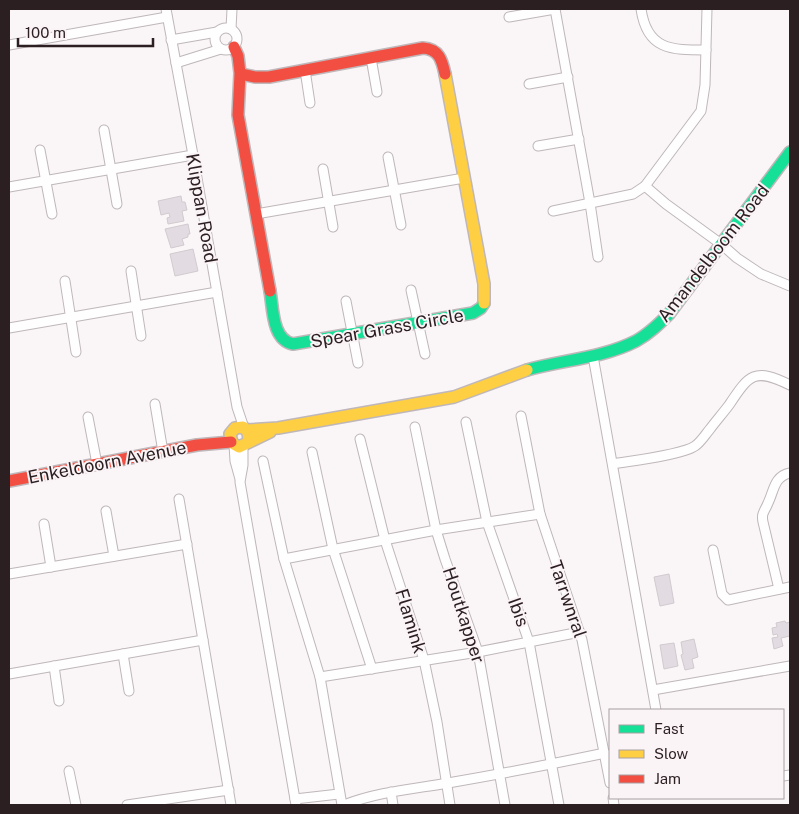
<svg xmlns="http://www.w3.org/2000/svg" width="799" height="814" font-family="'Public Sans',sans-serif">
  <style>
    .building { fill: #e2dbe1; stroke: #d1cacf }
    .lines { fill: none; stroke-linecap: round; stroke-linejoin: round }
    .street-casing { stroke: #bfb7b9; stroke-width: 11 }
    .fast-casing { stroke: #bfb7b9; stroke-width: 14 }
    .slow-casing { stroke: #bfb7b9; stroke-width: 14 }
    .jam-casing { stroke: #bfb7b9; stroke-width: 14 }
    .street { stroke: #fefefe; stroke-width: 9 }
    .fast { stroke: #16e098; stroke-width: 11 }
    .slow { stroke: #ffcf43; stroke-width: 11 }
    .jam { stroke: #f24e42; stroke-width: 11 }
    .labels { text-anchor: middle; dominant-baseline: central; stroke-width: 4; stroke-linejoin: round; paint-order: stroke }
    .street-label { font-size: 18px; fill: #2b1f22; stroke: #fbf4f6 }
  </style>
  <rect width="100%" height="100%" fill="#faf5f7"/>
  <g class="building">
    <polygon points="181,196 182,202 185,202 187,210 182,211 184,221 168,224 167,218 170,217 169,213 161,215 158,201"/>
    <polygon points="188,224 190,234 188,234 188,237 182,239 184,245 171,248 165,229"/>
    <polygon points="193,249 198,271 175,276 170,254"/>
    <polygon points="669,574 674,603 660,606 654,577"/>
    <polygon points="785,621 786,623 790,622 790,636 781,638 783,646 774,649 772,638 778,637 777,634 773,635 772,628 777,627 776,623"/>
    <polygon points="694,639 698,657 692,659 694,668 685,670 681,655 683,654 681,642"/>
    <polygon points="674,643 678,666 664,669 660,645"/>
  </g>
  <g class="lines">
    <g class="street-casing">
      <g id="street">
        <polyline points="166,9 193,155 237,407 244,428"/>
        <polyline points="555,9 590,203 598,257"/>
        <path d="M 641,9 C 647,50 671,50 706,50"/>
        <polyline points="509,17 555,9"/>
        <circle cx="226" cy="39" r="11"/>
        <polyline points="231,29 232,9"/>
        <polyline points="171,40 217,32"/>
        <polyline points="9,45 167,17"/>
        <polyline points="371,58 377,92"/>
        <polyline points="176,63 221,49"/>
        <polyline points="305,70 310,103"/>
        <polyline points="529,84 568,77"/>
        <polyline points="104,130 117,204"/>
        <polyline points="538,146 579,139"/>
        <polyline points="40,150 52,214"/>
        <polyline points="388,157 401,225"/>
        <polyline points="323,169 333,227"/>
        <polyline points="645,186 666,204 721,244 737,258 761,274 790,286"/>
        <polyline points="9,187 193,155"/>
        <polyline points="553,211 633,194 645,186 701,111 705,85 707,9"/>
        <polyline points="256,214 464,178"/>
        <polyline points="131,271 141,336"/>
        <polyline points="65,281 76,352"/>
        <polyline points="411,290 425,354"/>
        <polyline points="346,301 358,363"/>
        <polyline points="9,328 217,292"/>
        <polyline points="593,356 656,710"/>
        <polyline points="155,404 163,452"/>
        <polyline points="521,416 540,514 582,640 610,783"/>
        <polyline points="88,417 97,464"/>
        <polyline points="466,422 487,522 529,642 559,805"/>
        <polyline points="415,427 436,530 445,559 478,652 505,805"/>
        <polyline points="360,439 385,540 424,660 437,722 450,805"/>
        <polyline points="234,445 235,461 240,479"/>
        <polyline points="243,446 243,465 240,482 296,805"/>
        <polyline points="312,452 333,549 372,669"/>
        <polyline points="263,461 284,559 320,677 342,805"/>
        <path d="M 613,464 C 630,461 682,455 695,446 C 701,442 705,435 710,429 C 716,421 723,413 729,405 C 749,375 754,367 790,385"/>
        <polyline points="179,499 231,805"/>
        <polyline points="106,511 114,556"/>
        <polyline points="44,524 51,567"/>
        <polyline points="713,550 722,594 728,600 790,587"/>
        <polyline points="284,559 436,530 540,514"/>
        <polyline points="9,574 187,544"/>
        <path d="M 779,589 L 763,522 C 761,513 765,511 768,503 C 774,491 774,476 790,473"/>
        <polyline points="123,654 129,691"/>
        <polyline points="54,666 59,701"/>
        <polyline points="9,674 203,640"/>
        <polyline points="320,677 478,652 580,632"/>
        <polyline points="653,690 790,666"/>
        <polyline points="69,771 76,805"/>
        <polyline points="783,776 790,775"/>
        <polyline points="391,792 393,805"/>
        <polyline points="613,798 614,805"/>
        <polyline points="295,799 339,794"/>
        <polyline points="127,805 229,790"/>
        <path d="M 344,805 C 377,792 413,789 448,783 C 500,774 553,764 605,753"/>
      </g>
    </g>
    <g class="fast-casing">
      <g id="fast">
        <path d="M 270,291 C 273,308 272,340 293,344 L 473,313 L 481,308 L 484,303"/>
        <path d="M 527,370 C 563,360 603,358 636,341 C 649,334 659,324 669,314 L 790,152"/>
      </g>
    </g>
    <g class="slow-casing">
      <g id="slow">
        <polyline points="445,74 484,284 484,303"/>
        <polyline points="247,430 278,428 454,397 527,370"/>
        <polyline points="249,441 248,432 243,427 235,428 230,434 232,443 239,447 270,432"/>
      </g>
    </g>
    <g class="jam-casing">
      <g id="jam">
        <polyline points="234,47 238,56 240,73 238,115 270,291"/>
        <path d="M 241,74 L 255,77 L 269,77 L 423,48 C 439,49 442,60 445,74"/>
        <polyline points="9,481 197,445 231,442"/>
      </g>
    </g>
    <use href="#street" class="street"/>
    <use href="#fast" class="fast"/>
    <use href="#slow" class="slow"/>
    <use href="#jam" class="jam"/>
  </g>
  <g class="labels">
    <g class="street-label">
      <text transform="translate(202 208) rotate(80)">Klippan Road</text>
      <text transform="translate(713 253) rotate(-52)">Amandelboom Road</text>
      <text transform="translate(387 328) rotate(-10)">Spear Grass Circle</text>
      <text transform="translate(107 462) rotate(-11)">Enkeldoorn Avenue</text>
      <text transform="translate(568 599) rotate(71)">Tarrwnral</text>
      <text transform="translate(519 612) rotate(70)">Ibis</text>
      <text transform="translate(464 615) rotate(72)">Houtkapper</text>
      <text transform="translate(411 621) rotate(73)">Flamink</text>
    </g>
  </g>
  <rect width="799" height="814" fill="none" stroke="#2b1f22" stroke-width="20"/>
  <rect x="609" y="709" width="175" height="90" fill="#fbf4f6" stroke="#a89fa1"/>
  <rect x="619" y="725" width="25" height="8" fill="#16e098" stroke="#a89fa1"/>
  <text x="654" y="734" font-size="15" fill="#2b1f22">Fast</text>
  <rect x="619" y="750" width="25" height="8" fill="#ffcf43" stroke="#a89fa1"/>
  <text x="654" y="759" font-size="15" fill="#2b1f22">Slow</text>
  <rect x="619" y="775" width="25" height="8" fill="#f24e42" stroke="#a89fa1"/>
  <text x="654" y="784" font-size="15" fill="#2b1f22">Jam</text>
  <path d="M18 38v8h135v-8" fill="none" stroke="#2b1f22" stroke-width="2.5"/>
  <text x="25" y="38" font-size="15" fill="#2b1f22" stroke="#fbf4f6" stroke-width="4" paint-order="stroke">100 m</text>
</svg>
